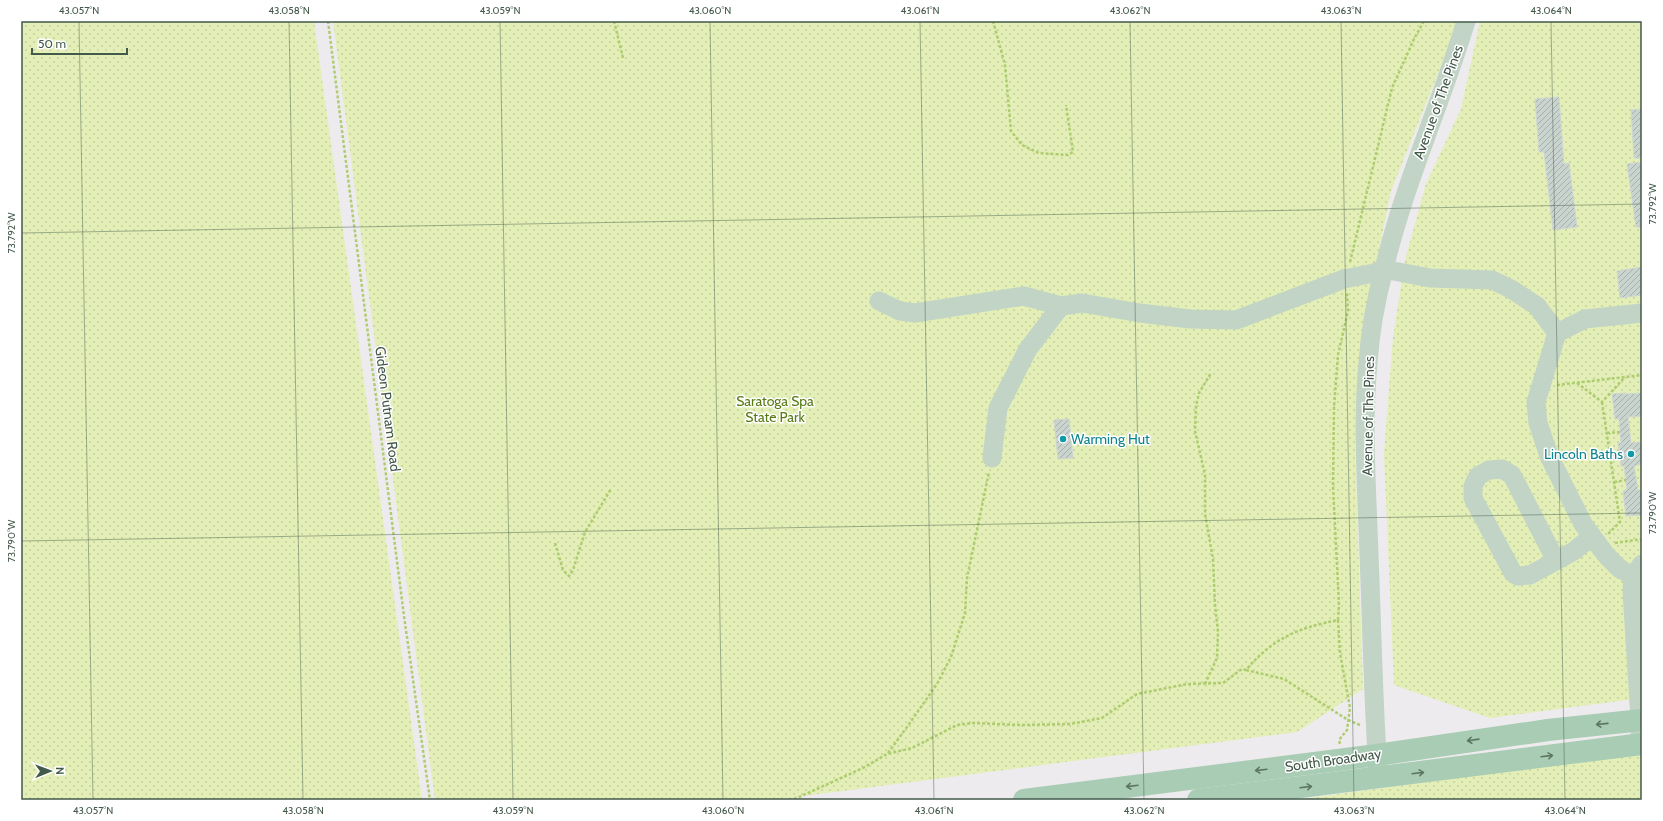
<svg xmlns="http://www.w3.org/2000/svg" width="1663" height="821" font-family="Cabin,sans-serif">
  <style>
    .park { fill: url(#park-dots) }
    .building { fill: url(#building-hatch); stroke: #cfd7d3 }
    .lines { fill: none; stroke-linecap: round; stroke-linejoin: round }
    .path { stroke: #aecd6e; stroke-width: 2.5; stroke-dasharray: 3 2; stroke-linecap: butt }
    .minor { stroke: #c1d4c6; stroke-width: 19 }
    .major { stroke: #a9ccb4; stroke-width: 22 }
    .oneway { stroke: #5c7664 }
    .ticks { fill: none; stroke: #43594a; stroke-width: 1; stroke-opacity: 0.45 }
    .culture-dot { fill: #0f9aa8; stroke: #fff; stroke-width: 1.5 }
    .labels { text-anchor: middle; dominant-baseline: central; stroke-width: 3; stroke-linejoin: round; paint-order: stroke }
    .street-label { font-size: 14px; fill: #43594a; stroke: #fff }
    .park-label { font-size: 14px; fill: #597a14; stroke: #fff }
    .culture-label { font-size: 14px; fill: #0d838f; stroke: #fff; text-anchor: start }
    .neatline { fill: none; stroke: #43594a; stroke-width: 1.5 }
    .ticks-label { font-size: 10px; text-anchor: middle; fill: #43594a }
  </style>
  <defs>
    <pattern id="park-dots" width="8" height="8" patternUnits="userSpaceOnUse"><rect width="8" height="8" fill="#e3efb6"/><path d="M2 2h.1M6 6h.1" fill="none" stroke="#c4cf9e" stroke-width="1.8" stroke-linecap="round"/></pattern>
    <pattern id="building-hatch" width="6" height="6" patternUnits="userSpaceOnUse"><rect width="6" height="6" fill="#cad4cf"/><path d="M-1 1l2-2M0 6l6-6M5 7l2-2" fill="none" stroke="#a6afaa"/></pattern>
  </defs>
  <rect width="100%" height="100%" fill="#eeebee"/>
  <g class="park">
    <polygon points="21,21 314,21 422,800 21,800"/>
    <polygon points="333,21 1456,21 1451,41 1391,191 1364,323 1355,446 1363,689 1297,732 773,800 435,800"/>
    <polygon points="1480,21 1642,21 1642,698 1490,718 1394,685 1384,454 1393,337 1405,260 1426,184 1461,109"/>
    <polygon points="1642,752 1642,800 1295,800"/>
  </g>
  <g class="building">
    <polygon points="1559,97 1564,164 1569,163 1577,227 1553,230 1544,152 1539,152 1535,99"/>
    <polygon points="1642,109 1642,158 1634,158 1631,110"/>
    <polygon points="1642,162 1642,227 1636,227 1627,164"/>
    <polygon points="1642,267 1642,295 1620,298 1617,271"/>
    <polygon points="1626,393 1626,394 1642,393 1642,416 1628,417 1631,443 1642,442 1642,464 1634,466 1638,490 1642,490 1642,515 1626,516 1623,491 1627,490 1624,466 1621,466 1618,443 1621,443 1619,419 1615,419 1612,394"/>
    <polygon points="1069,419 1073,458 1058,459 1054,420"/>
  </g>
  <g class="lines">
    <g class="path">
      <polyline points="328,21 404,616 430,800"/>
      <polyline points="614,21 623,58"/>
      <polyline points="993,21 1005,65 1011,131 1022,145 1039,153 1068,155 1073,152 1066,105"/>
      <polyline points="1350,262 1392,88 1414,39 1424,21"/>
      <polyline points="1577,383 1602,402 1625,377"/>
      <polyline points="1557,385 1642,375"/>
      <polyline points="1602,402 1620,522 1608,534"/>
      <polyline points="1607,433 1620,432"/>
      <polyline points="1614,482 1626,480"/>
      <polyline points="555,543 563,570 569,576 573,570 585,532 611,489"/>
      <polyline points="1615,543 1642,539"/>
      <polyline points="1338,620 1340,653 1350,708 1347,730 1339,740 1340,744"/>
      <polyline points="1246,670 1284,679 1348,720 1360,725"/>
      <polyline points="1205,684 1217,658 1218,632 1215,605 1213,559 1205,514 1205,475 1195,431 1196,406 1199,393 1211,373"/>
      <polyline points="888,753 907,727 937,684 951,657 965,613 967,578 989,472"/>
      <polyline points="383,800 391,800"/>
      <path d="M 789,800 L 797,798 L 863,768 L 887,754 L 912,748 L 957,725 L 973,723 L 1021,725 L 1070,724 L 1102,718 L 1137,694 L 1187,684 L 1223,683 L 1242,669 L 1246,670 C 1273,638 1298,628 1338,620 L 1339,605 L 1333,486 L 1334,407 L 1338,355 L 1348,311 L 1347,293"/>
    </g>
    <g class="minor">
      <polyline points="879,301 900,311 915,313 1024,296 1061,306"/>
      <polyline points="1557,333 1585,319 1642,313"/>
      <polyline points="992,458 998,408 1028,349 1061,306 1082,303 1140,313 1190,319 1236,320 1344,279 1374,273 1383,269 1430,278 1492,280 1511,289 1537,306 1557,333 1536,402 1538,423 1549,456 1583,524 1606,555 1620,569 1633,576"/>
      <polyline points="1556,561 1512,475 1502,469 1489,470 1478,476 1473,486 1473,498 1513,573 1518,576 1530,575 1574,551 1591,537"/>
      <polyline points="1640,744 1640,720 1632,591 1633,576 1642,564"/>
      <path d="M 1378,770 C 1373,699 1372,627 1369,555 C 1367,492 1362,426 1368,363 C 1370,332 1376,299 1384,269 C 1404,184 1441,104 1466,21"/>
    </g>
    <g class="major">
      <polyline points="1024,800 1377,755 1548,730 1642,720"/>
      <polyline points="1198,800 1642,744"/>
    </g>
  </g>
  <defs><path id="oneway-shaft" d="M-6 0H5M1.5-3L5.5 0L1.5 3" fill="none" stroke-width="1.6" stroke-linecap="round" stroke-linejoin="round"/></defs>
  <g class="oneway">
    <use href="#oneway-shaft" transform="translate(1602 724) rotate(174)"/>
    <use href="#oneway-shaft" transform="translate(1473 740) rotate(172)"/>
    <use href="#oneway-shaft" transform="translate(1547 756) rotate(-7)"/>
    <use href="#oneway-shaft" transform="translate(1261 770) rotate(173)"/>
    <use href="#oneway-shaft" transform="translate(1418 773) rotate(-7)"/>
    <use href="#oneway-shaft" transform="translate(1132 786) rotate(173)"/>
    <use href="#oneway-shaft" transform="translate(1306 787) rotate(-7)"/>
  </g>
  <path class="ticks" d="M 79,21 L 93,800M 289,21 L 303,800M 500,21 L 513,800M 710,21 L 723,800M 920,21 L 934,800M 1130,21 L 1144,800M 1341,21 L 1354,800M 1551,21 L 1565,800M 21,233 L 1642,204M 21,541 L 1642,513"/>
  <g class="culture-dot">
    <circle cx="1063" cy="439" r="4"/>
    <circle cx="1631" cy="454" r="4"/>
  </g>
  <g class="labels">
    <g class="street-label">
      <text transform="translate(1438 102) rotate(-70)">Avenue of The Pines</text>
      <text transform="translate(388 409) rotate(83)">Gideon Putnam Road</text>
      <text transform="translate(1368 416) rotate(-89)">Avenue of The Pines</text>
      <text transform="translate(1333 760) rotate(-8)">South Broadway</text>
    </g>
    <g class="park-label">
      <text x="775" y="401">Saratoga Spa<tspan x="775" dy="16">State Park</tspan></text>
    </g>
    <g class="culture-label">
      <text x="1071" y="439">Warming Hut</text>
      <text x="1623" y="454" text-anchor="end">Lincoln Baths</text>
    </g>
  </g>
  <rect width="1663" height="821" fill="none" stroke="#ffffff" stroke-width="44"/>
  <g transform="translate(50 771) rotate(89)" stroke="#ffffff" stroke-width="3" paint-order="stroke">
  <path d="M0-3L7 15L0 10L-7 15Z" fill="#43594a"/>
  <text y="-6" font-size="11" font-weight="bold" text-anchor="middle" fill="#43594a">N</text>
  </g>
  <path d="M32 48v6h95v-6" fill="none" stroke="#43594a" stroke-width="2"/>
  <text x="38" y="48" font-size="12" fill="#43594a" stroke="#ffffff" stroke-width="3" paint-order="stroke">50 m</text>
  <rect x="22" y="22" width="1619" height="777" class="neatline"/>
  <g class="ticks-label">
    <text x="79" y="14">43.057°N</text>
    <text x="289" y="14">43.058°N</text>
    <text x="500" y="14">43.059°N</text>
    <text x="710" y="14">43.060°N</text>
    <text x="920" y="14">43.061°N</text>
    <text x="1130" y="14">43.062°N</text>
    <text x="1341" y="14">43.063°N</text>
    <text x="1551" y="14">43.064°N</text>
    <text transform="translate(1652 204) rotate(-90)" y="4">73.792°W</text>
    <text transform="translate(11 233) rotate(-90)" y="4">73.792°W</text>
    <text transform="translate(1652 513) rotate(-90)" y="4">73.790°W</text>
    <text transform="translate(11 541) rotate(-90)" y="4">73.790°W</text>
    <text x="93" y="814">43.057°N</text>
    <text x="303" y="814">43.058°N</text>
    <text x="513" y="814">43.059°N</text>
    <text x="723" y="814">43.060°N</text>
    <text x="934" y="814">43.061°N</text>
    <text x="1144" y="814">43.062°N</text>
    <text x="1354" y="814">43.063°N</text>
    <text x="1565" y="814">43.064°N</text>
  </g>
</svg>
